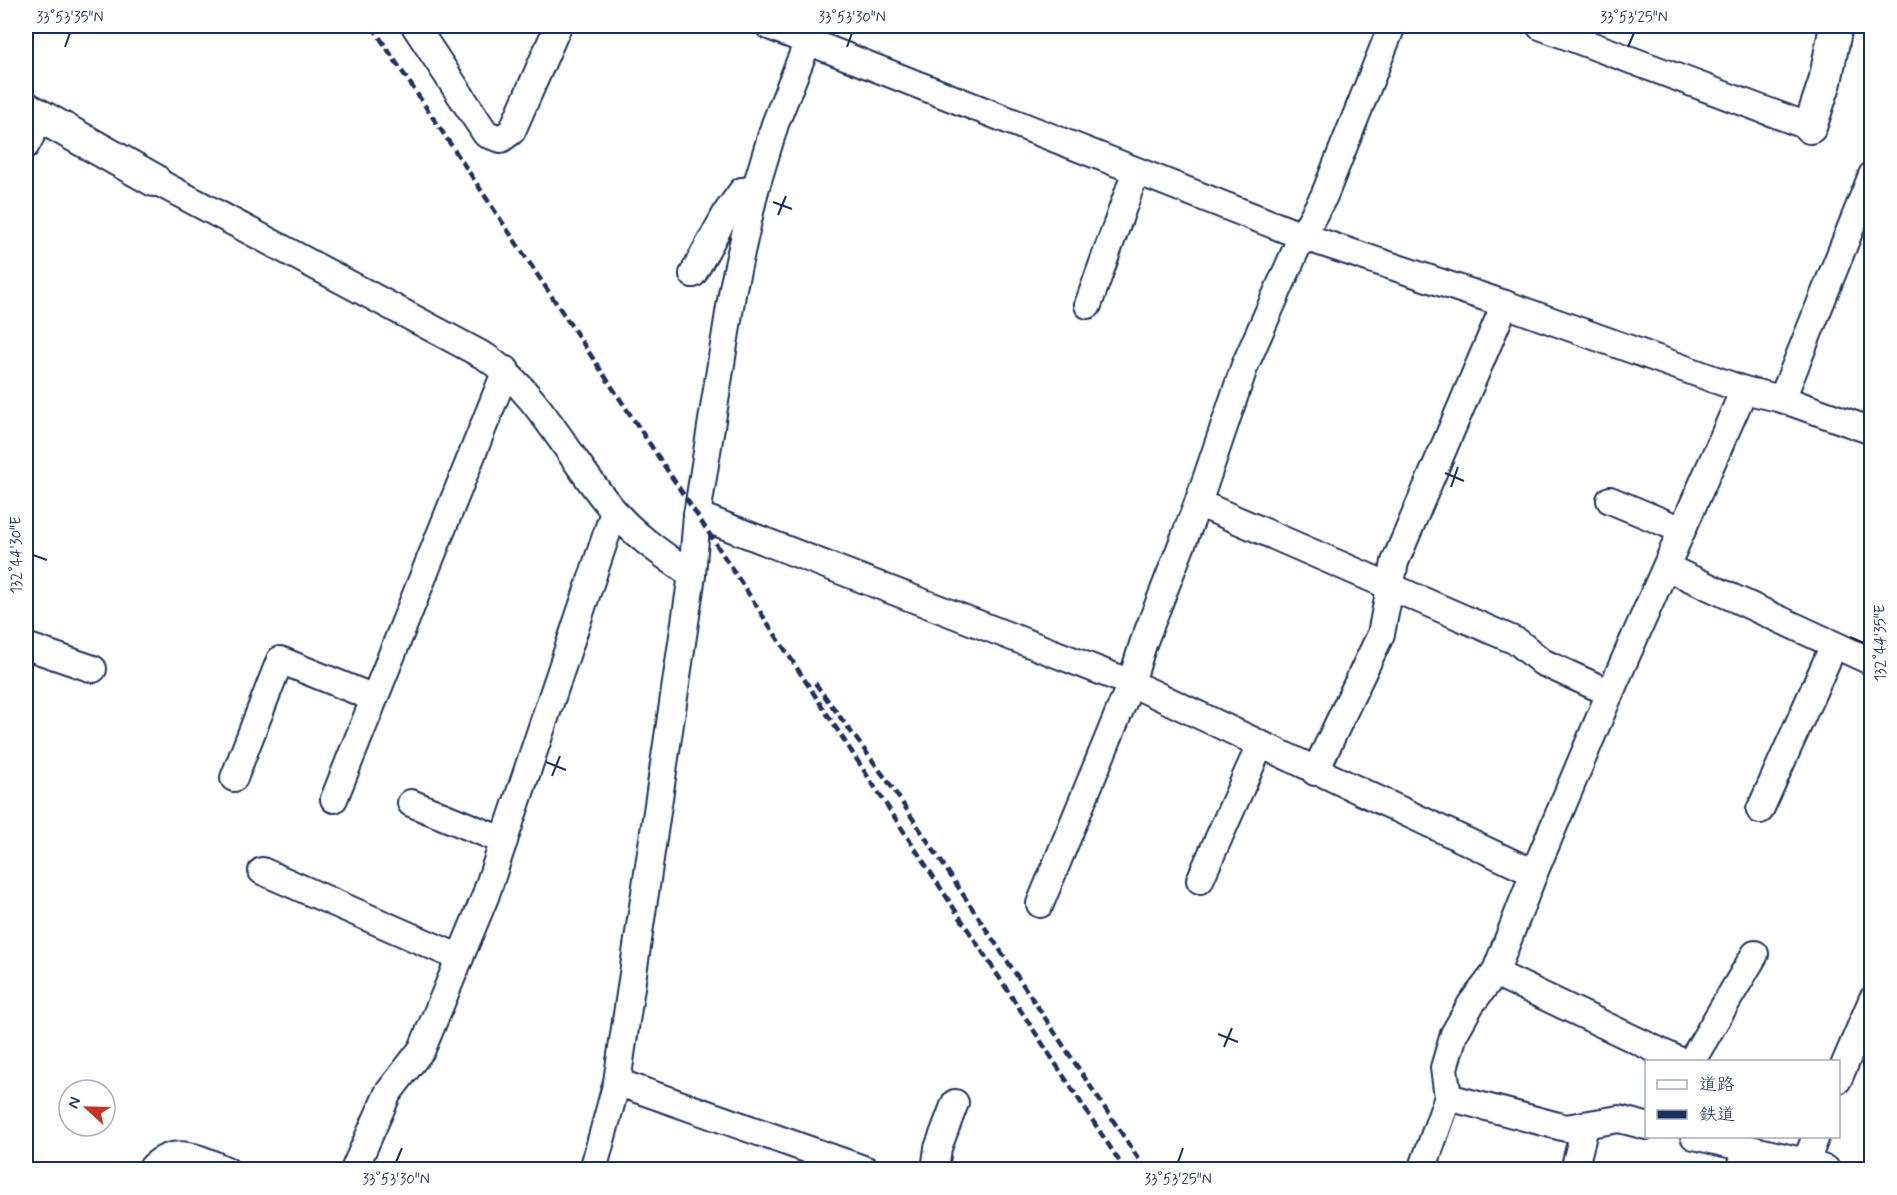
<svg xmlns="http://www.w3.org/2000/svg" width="1897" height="1195" font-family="Mynerve,'Klee One',sans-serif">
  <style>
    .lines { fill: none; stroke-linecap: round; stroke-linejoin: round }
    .minor-casing { stroke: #1b2f5e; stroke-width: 30 }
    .tertiary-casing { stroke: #1b2f5e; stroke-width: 36 }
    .minor { stroke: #fff; stroke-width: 26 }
    .tertiary { stroke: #fff; stroke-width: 32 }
    .rail { stroke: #1b2f5e; stroke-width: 4.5; stroke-dasharray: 9 4.5; stroke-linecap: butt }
    .ticks { fill: none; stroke: #1b2f5e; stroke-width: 2 }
    .neatline { fill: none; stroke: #1b2f5e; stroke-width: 2 }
    .ticks-label { font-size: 15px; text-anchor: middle; fill: #1b2f5e }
  </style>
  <rect width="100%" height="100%" fill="#fff"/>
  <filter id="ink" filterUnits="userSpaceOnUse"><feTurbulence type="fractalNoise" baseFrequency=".0167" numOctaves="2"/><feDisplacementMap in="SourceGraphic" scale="12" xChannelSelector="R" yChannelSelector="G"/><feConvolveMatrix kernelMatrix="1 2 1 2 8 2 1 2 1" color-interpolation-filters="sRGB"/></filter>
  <g filter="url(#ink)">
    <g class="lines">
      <g class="minor-casing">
        <g id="minor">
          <polyline points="415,26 486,134 501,139 512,131 558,26"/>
          <polyline points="769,26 1302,236 1505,304 1744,390 1782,399 1872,431"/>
          <polyline points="1392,26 1324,196 1302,236 1245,365 1198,503 1518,642 1542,662 1610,693"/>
          <polyline points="1540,26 1810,127"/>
          <polyline points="26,145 41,117"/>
          <path d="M 154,180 L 486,357 C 542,396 569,460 614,511 C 636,537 664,555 692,575"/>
          <polyline points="693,274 727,212 742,191 755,190"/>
          <polyline points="1088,305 1136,171"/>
          <polyline points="1782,399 1872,175"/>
          <polyline points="1610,500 1682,530"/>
          <polyline points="697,515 1131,683 1534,873"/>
          <polyline points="1666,567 1872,662"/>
          <polyline points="26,646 93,669"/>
          <polyline points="1315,772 1381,634 1395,562 1505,304"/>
          <polyline points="234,778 280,660 374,698"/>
          <polyline points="334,799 506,370"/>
          <polyline points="411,803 504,841"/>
          <polyline points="1760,810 1834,645"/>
          <polyline points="262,871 460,958"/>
          <polyline points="1200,880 1260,745"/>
          <polyline points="1040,904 1131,683 1143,644 1198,503"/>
          <polyline points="1495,973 1682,1062"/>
          <polyline points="1691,1062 1755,954"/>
          <polyline points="1838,1080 1872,1000"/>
          <polyline points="617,1082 866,1170"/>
          <polyline points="1448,1097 1566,1128 1619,1119 1646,1126"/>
          <polyline points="1694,1136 1806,1162 1827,1170"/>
          <polyline points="1806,1162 1816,1136"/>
          <path d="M 150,1170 C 173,1144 199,1158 226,1170"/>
          <polyline points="354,1170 388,1093 422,1049 485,897 614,512"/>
          <polyline points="593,1170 617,1082 692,575 697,515 733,288 755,190 775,124 814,26"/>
          <polyline points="935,1170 938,1148 955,1103"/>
          <polyline points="1422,1170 1448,1097 1444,1068 1454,1034 1471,1004 1495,973 1534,873 1610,693 1744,390"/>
          <polyline points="1574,1170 1585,1127"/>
          <polyline points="1739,1170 1747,1148"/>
        </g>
      </g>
      <g class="tertiary-casing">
        <g id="tertiary">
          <polyline points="26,108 154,180"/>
          <polyline points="1810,127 1825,82 1836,26"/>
        </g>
      </g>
      <use href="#minor" class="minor"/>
      <use href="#tertiary" class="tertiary"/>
      <g class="rail">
        <polyline points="372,26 697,515 1125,1170"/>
        <polyline points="815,683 889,783 1146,1170"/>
      </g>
    </g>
  </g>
  <path class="ticks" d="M 65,47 L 70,33M 847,47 L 852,33M 1628,47 L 1634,33M 773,202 L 792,209M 778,215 L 786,196M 1445,473 L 1464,481M 1451,487 L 1458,467M 33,555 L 47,560M 1850,637 L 1864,643M 546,762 L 566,770M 552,776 L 560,756M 1218,1034 L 1238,1042M 1224,1047 L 1232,1028M 396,1162 L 402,1148M 1178,1162 L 1183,1148"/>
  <rect width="1897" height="1195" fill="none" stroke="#fff" stroke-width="66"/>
  <rect x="1645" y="1060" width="195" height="78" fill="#ffffff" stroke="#a4acbf" stroke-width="1.5"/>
  <rect x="1657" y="1080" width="30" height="9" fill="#ffffff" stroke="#a4acbf" stroke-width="1.5"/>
  <text x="1699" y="1090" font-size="18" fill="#1b2f5e">道路</text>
  <rect x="1657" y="1110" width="30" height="9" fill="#1b2f5e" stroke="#a4acbf" stroke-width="1.5"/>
  <text x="1699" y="1120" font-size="18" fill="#1b2f5e">鉄道</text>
  <g transform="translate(87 1108) rotate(292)"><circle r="28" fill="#ffffff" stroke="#a4acbf" stroke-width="1.5"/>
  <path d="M0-4.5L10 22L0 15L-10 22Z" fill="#c8321e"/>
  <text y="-9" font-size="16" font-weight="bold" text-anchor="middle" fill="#1b2f5e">N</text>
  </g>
  <rect x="33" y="33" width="1831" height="1129" class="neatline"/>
  <g class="ticks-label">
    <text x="70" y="22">33°53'35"N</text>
    <text x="852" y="22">33°53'30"N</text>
    <text x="1634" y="22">33°53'25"N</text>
    <text transform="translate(16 555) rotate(-90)" y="5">132°44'30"E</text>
    <text transform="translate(1880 643) rotate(-90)" y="5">132°44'35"E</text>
    <text x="396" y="1184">33°53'30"N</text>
    <text x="1178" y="1184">33°53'25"N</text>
  </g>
</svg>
